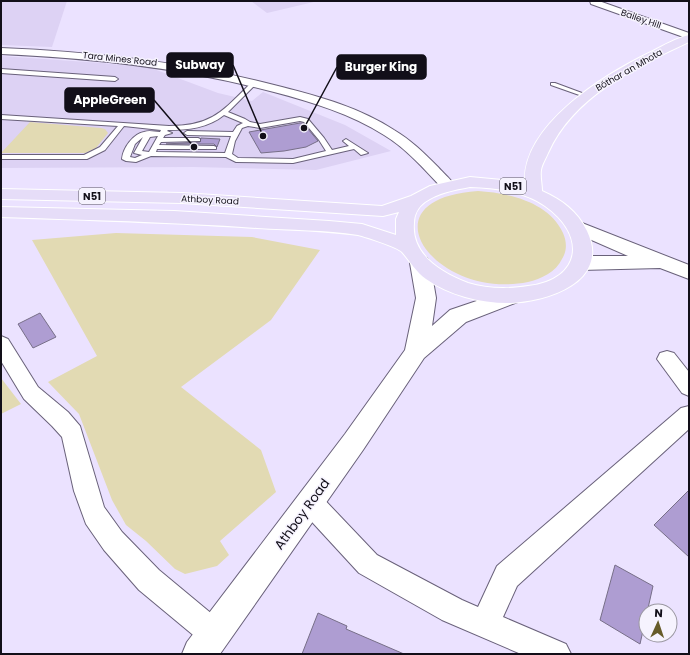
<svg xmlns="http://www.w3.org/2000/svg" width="690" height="655" font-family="Poppins,sans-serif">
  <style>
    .built { fill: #ddd2f4 }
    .green { fill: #e2dab3 }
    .building { fill: #ae9dd2; stroke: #776f88 }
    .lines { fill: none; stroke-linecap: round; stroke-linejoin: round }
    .service-casing { stroke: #69617a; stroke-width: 2 }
    .minor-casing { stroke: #69617a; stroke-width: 2 }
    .tertiary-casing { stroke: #69617a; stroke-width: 2 }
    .primary-casing { stroke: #fff; stroke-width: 2 }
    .service { fill: #fff; fill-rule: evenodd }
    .minor { fill: #fff; fill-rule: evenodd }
    .tertiary { fill: #fff; fill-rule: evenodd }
    .primary { fill: #e6ddf8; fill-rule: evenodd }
    .labels { text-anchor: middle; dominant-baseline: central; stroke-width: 3; stroke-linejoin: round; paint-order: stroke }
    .far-street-label { font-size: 9px; fill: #120f19; stroke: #f6f3fe }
    .shield { fill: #f6f3fe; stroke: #56535e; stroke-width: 1 }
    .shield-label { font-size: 10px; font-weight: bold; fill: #120f19 }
    .near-street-label { font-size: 13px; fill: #120f19; stroke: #f6f3fe }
    .leader { fill: none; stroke: #120f19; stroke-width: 1.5 }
    .callout-dot { fill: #120f19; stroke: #f6f3fe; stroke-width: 1.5 }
    .callout { fill: #120f19; stroke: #120f19; stroke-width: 1.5 }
    .callout-label { font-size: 12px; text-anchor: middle; font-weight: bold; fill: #fff }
  </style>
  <rect width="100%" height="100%" fill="#ebe2ff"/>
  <g class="built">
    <polygon points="1,1 67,1 52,47 1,45"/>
    <polygon points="251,1 318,1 267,13"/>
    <polygon points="1,56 101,63 151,68 218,93 252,101 263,92 345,125 391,151 316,170 193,167 1,168"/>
  </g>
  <g class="green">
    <polygon points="30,122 101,128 105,129 108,133 96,148 85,153 1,153"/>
    <path d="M 478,191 C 509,193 549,202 563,233 C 567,242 567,251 562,259 C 556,272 541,279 528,282 C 436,301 360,199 478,191 Z"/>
    <polygon points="116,233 252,237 320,250 271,320 181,387 261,450 276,492 220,541 229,555 217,566 185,574 175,569 146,541 126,525 112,500 79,414 48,382 97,356 32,240"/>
    <polygon points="1,378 21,404 1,414"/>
  </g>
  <g class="building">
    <polygon points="300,123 303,123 318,141 306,147 284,151 261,153 249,132"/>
    <polygon points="201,138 220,139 217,147 214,144 166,144 200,142"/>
    <polygon points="40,313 56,337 33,348 18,324"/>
    <polygon points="689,490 689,557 654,525"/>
    <polygon points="615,565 653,586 640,644 600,620"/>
    <polygon points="318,613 347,626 346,629 404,654 302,654"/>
  </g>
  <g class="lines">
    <g class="service-casing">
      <g id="service">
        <polygon points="1,69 115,77 118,79 115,81 1,73"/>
        <path d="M 252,82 L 257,83 L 228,112 L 245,119 L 250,122 L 260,124 L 300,117 L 308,119 L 324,138 L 332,150 L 349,146 L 343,141 L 346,139 L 368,153 L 361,155 L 354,149 L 293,163 L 236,162 L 226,157 L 151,156 L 136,162 L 126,161 L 122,159 C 123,148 133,134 144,132 C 150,130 154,132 160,132 L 161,130 L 124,126 L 105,150 L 87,159 L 1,159 L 1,155 L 84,155 L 100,147 L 118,126 L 1,119 L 1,115 L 169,126 C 212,126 223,111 252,82 ZM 224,115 L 243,123 L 237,126 L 233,132 L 187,131 L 184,133 L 187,135 L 231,136 L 225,153 L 156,152 L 157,149 L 216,149 L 216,147 L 214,146 L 159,145 L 161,142 L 200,141 L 200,139 L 198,138 L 163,138 L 165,135 L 172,133 L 167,131 L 168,130 C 188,130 208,128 224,115 ZM 300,121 L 304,122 L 319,140 L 326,151 L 293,159 L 238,158 L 232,154 L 235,141 L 242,128 L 248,126 L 260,128 ZM 158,136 L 149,152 L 142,151 L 150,137 ZM 143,137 L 134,153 L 142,155 L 135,158 L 130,157 L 135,144 Z"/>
        <polygon points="551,83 555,83 590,96 585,97 551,85"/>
      </g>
    </g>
    <g class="minor-casing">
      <g id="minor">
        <polygon points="590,1 599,1 689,33 689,39 591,4"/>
        <path d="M 1,48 C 96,52 189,62 282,87 C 321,97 360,108 394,130 C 411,140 424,153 438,167 C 443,173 450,178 454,185 L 452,188 L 442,188 C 424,169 407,149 384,135 C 351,114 312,102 274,92 C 184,68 94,58 1,54 Z"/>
        <polygon points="1,336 8,339 38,387 68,412 80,426 104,507 122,532 159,570 224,624 228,634 224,644 214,648 204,644 139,590 104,550 86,524 74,491 62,437 52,426 24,399 1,361"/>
        <polygon points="667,351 674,353 689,372 689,396 682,393 657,359 660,353"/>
        <polygon points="689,406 689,429 517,586 503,617 566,644 571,654 521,654 442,620 359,573 301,510 298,502 301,494 310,490 319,494 377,555 462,600 478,607 497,566 681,408"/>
      </g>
    </g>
    <g class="tertiary-casing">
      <g id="tertiary">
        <polygon points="577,221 689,265 689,279 660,268 581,270 574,268 571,263 574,258 581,256 628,256 571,231 568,227 571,223"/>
        <polygon points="420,256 427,258 430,263 436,298 432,326 450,310 509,290 516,288 523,290 526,295 523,300 466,322 424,358 363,450 220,654 182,654 187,642 345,434 405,350 416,298 410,263 413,258"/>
      </g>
    </g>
    <g class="primary-casing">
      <path id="primary" d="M 689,35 L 689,42 C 636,67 573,96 548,153 C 546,158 542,164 541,170 C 540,177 542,184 542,191 C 562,200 577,211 587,231 C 611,282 547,302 508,303 C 480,303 449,295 426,279 C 415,271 410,261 402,252 C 397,247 366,237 358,235 C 325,230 291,230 257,228 C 172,222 87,220 1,217 L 1,207 L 174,211 L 329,221 L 362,224 L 396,235 L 396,219 L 399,212 L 383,216 L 182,203 L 1,199 L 1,189 L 182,193 L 382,206 L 411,196 L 430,186 L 470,177 L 502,180 L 525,185 C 520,125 607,73 653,51 C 664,45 677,38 689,35 ZM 470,187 C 496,188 524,191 545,206 C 587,235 582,280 528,286 C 509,289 487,289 468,283 C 442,273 411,255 414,223 C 414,215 418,207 425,202 C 438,193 454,190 470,187 Z"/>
    </g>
    <use href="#service" class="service"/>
    <use href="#minor" class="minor"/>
    <use href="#tertiary" class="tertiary"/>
    <use href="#primary" class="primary"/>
  </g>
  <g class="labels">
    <g class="far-street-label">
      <text transform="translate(641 19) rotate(19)">Bailey Hill</text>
      <text transform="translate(120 59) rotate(6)">Tara Mines Road</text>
      <text transform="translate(629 70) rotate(-30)">Bóthar an Mhota</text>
      <text transform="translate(210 200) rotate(3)">Athboy Road</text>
    </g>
    <g class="shield">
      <rect x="500" y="178" width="26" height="16" rx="3"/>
      <rect x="79" y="188" width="26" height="16" rx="3"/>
    </g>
    <g class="shield-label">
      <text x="513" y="186">N51</text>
      <text x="92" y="196">N51</text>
    </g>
    <g class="near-street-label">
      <text transform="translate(302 514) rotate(-54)">Athboy Road</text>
    </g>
  </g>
  <path class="leader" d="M263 136L233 65M304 128L337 67M194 147L154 100"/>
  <g class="callout-dot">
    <circle cx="263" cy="136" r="4"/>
    <circle cx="304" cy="128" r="4"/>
    <circle cx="194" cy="147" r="4"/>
  </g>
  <g class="callout">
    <rect x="167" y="53" width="66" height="24" rx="4"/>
    <rect x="337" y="55" width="89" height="24" rx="4"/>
    <rect x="65" y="88" width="89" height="24" rx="4"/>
  </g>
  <g class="callout-label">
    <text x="200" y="69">Subway</text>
    <text x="381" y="71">Burger King</text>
    <text x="110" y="104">AppleGreen</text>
  </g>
  <rect width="690" height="655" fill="none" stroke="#120f19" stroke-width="4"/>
  <g transform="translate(658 623) rotate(3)"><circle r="19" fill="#f6f3fe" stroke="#9b98a2"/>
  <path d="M0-3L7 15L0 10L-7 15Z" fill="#675c29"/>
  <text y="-6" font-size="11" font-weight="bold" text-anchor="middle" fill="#120f19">N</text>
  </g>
</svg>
